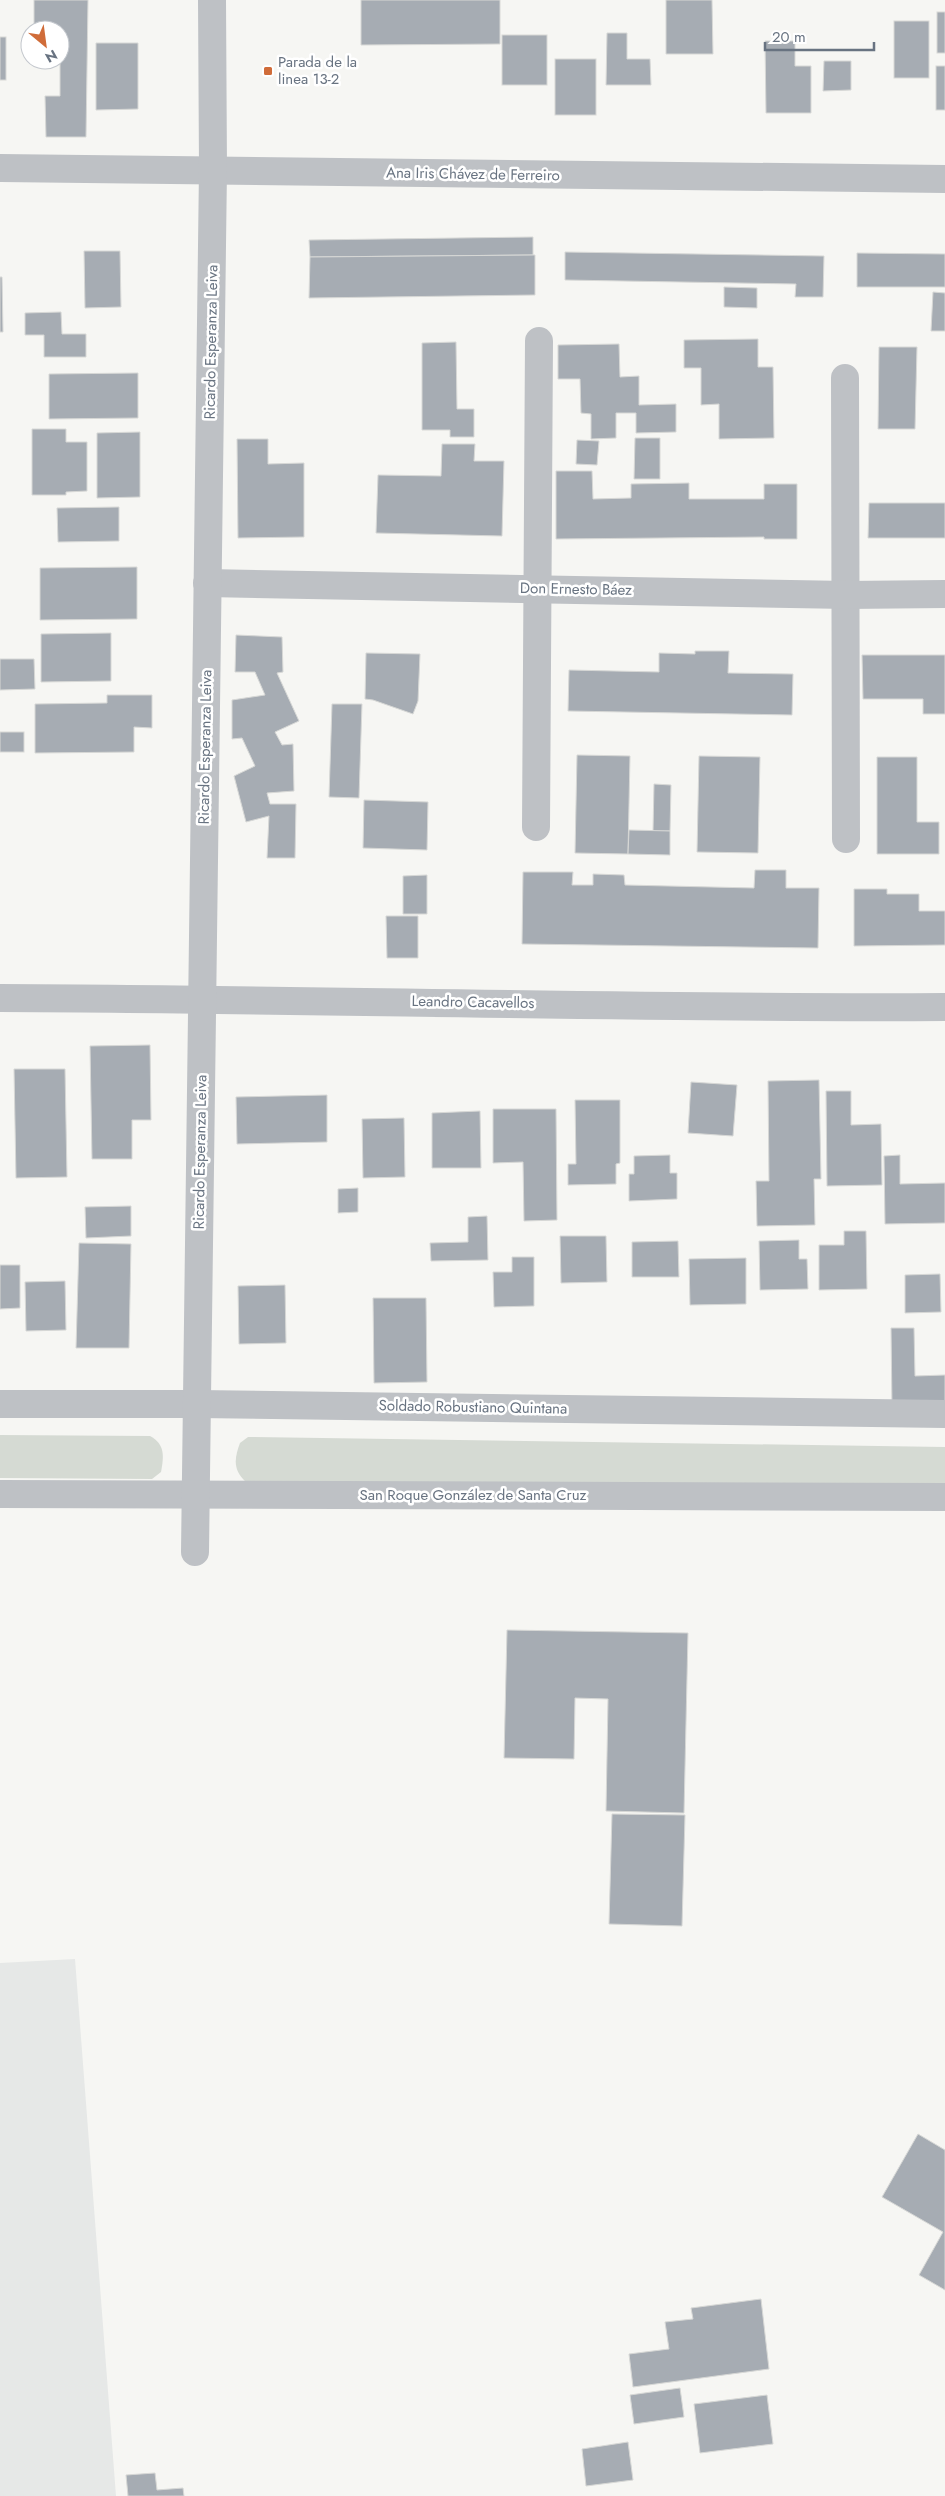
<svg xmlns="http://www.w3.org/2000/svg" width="945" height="2496" font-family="Jost,sans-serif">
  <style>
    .built { fill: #e6e8e7 }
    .green { fill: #d5dad3 }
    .building { fill: #a6acb3; stroke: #d7d8d6 }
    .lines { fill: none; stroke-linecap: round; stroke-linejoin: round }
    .minor { stroke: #bec1c5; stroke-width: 28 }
    .poi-dot { fill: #d06c39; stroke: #fff; stroke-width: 2 }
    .labels { text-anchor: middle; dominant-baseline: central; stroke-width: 5; stroke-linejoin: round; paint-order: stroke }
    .poi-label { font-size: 15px; fill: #687381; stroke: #fff; text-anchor: start }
    .street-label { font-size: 15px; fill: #687381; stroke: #fff }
  </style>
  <rect width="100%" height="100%" fill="#f6f6f3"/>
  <polygon class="built" points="75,1959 116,2496 0,2496 0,1963"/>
  <g class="green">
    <path d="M 0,1435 L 150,1436 C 165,1444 164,1456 161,1472 L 152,1479 L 0,1478 Z"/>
    <path d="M 248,1437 L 945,1447 L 945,1486 L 246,1482 C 233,1470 234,1459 240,1443 Z"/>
  </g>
  <g class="building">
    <polygon points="34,0 88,0 86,137 46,137 45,96 60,96 60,30 34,30"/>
    <polygon points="361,0 500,0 500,44 361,45"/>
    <polygon points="666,0 712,0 713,54 666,54"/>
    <rect x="937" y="12" width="8" height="41"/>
    <rect x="894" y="21" width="35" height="57"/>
    <polygon points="607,33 627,33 627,59 650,59 651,85 606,85"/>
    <rect x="502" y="35" width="45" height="50"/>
    <rect x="0" y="37" width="6" height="43"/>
    <polygon points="765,41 795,41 795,66 811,66 811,113 766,113"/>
    <polygon points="96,43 138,43 138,109 96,110"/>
    <rect x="555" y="59" width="41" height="56"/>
    <polygon points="824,61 851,61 851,90 823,91"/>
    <rect x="936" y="66" width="9" height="44"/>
    <polygon points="533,237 533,255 310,257 309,240"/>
    <polygon points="84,251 120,251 121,307 85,308"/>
    <polygon points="565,252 824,256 823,297 795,297 796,284 565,280"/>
    <polygon points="857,253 945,254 945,287 857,287"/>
    <polygon points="535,255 535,295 309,298 310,257"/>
    <polygon points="0,277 2,277 3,332 0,332"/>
    <polygon points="724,287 757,288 757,308 724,307"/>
    <polygon points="933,292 945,293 945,331 931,331"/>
    <polygon points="61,312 62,334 86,334 86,357 44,357 44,335 25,335 25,313"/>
    <polygon points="758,339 758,367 773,367 774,438 719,439 719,404 701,405 701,368 684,368 684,340"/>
    <polygon points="456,342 457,409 474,409 474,437 450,437 450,430 422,430 422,343"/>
    <polygon points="619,344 620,377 639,376 639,405 676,404 676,432 636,433 636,413 616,413 616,438 591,439 591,414 581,413 580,379 558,379 558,345"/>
    <polygon points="879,347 917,347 915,429 878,429"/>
    <polygon points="138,373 138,418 49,419 49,374"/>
    <polygon points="32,429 66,429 66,442 87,442 87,491 66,492 66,495 32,495"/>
    <polygon points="140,432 140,497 97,498 97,433"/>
    <polygon points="635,438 660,438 660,479 634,479"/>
    <polygon points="237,439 268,439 268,464 304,463 304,537 238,538"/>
    <polygon points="577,440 599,441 597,465 576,464"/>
    <polygon points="442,444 475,444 474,461 504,461 502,536 376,533 378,475 441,476"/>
    <polygon points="556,471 592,471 593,499 631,498 631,484 689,483 689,499 764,499 764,484 797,484 797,539 764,539 764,537 556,539"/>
    <polygon points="869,503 945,503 945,538 868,538"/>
    <polygon points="119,507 119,541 58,542 57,508"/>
    <polygon points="137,567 137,619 40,620 40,568"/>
    <polygon points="111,633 111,681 41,682 41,634"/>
    <polygon points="236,635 282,637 283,672 277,673 299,721 275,732 282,745 293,744 294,791 267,793 270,804 296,804 295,858 267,858 269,816 246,822 234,776 255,766 242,738 232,739 232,700 265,695 255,672 235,672"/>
    <polygon points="695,651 729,651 728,673 793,674 792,715 568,711 569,670 659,672 659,653 695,654"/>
    <polygon points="366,653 420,654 418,701 413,714 373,700 365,699"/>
    <polygon points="862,655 945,655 945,714 923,714 923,699 863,699"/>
    <polygon points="0,659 34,659 35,689 0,690"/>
    <polygon points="107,695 152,695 152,728 134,727 134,752 35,753 35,704 107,703"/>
    <polygon points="332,704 362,704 359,798 329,797"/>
    <rect x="0" y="732" width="24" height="20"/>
    <polygon points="577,755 630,756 628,854 575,853"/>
    <polygon points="699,756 760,757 758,853 697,852"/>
    <polygon points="877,757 917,757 917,822 939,822 939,854 877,854"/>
    <polygon points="654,784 671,785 670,831 653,831"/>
    <polygon points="364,800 428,802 427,850 363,848"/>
    <polygon points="629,830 670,831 670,855 628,854"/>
    <polygon points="755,870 786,870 786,888 819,888 818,948 522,944 523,872 573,872 572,885 593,885 593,874 624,875 625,885 754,888"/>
    <polygon points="427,875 427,914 403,914 403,876"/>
    <polygon points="854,889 887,889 887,894 919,894 919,911 945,911 945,945 854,946"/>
    <polygon points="386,916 418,916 418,958 387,958"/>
    <polygon points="150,1045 151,1120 132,1120 132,1159 92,1159 90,1046"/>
    <polygon points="14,1069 65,1069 67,1177 16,1178"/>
    <polygon points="819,1080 821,1179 814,1179 815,1225 757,1226 756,1181 769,1181 768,1081"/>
    <polygon points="691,1082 737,1085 733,1136 688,1133"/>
    <polygon points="826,1091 851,1091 851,1125 881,1124 882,1185 827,1186"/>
    <polygon points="327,1095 327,1142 237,1144 236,1097"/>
    <polygon points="575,1100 620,1100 620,1163 616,1164 616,1184 568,1185 568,1164 576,1164"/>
    <polygon points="493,1109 556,1109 557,1220 524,1221 523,1162 493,1163"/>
    <polygon points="480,1111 481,1168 432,1168 432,1113"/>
    <polygon points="404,1118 405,1177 363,1178 362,1119"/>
    <polygon points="670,1155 670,1173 677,1173 677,1199 629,1201 629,1174 634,1174 634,1156"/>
    <polygon points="900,1155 900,1184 945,1183 945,1223 885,1224 884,1156"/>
    <polygon points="358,1188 358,1212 338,1213 338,1189"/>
    <polygon points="131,1206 131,1236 86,1238 85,1207"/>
    <polygon points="487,1216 488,1260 431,1261 430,1243 468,1242 468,1217"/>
    <polygon points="844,1231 866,1231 867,1289 819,1290 819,1245 844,1245"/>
    <polygon points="560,1236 606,1236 607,1282 561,1283"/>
    <polygon points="799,1240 799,1259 807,1259 808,1289 760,1290 759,1241"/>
    <polygon points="678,1241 679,1277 632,1277 632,1242"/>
    <polygon points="79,1243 131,1244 129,1348 76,1348"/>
    <polygon points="512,1257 534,1257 534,1306 494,1307 493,1272 512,1272"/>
    <polygon points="746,1258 746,1304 690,1305 689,1259"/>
    <polygon points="0,1265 20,1265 20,1308 0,1309"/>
    <polygon points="940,1274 941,1312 905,1313 905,1275"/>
    <polygon points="65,1281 66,1330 26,1331 25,1282"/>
    <polygon points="285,1285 286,1343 239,1344 238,1286"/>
    <polygon points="373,1298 426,1298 427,1382 374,1383"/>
    <polygon points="891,1328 914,1328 915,1376 945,1375 945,1406 892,1407"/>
    <polygon points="507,1630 688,1633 684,1813 606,1811 608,1699 575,1698 574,1759 504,1758"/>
    <polygon points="612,1814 685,1815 682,1926 609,1924"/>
    <polygon points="918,2134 945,2150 945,2290 919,2275 943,2232 882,2197"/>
    <polygon points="761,2299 769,2369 633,2387 629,2354 669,2349 665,2322 693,2319 691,2308"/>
    <polygon points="680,2388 684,2417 634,2424 630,2395"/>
    <polygon points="767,2395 773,2444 700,2453 694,2404"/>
    <polygon points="628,2442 633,2480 586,2486 582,2449"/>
    <polygon points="155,2473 157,2490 183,2488 184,2496 128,2496 126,2475"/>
  </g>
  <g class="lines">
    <g class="minor">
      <polyline points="0,168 945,179"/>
      <polyline points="845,378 846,839"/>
      <polyline points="207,583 847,595 945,594"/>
      <polyline points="536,827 539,341"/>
      <path d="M 0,998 C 315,999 630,1009 945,1007"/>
      <polyline points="0,1404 197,1404 945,1414"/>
      <polyline points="0,1494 945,1497"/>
      <polyline points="195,1552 213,169 212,0"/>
    </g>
  </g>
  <rect class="poi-dot" x="263" y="66" width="10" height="10" rx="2.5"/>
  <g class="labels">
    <g class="poi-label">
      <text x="278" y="62">Parada de la<tspan x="278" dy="17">linea 13-2</tspan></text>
    </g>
    <g class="street-label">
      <text transform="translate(473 174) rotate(1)">Ana Iris Chávez de Ferreiro</text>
      <text transform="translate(211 342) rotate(-89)">Ricardo Esperanza Leiva</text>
      <text transform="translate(576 589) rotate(1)">Don Ernesto Báez</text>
      <text transform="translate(205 747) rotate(-89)">Ricardo Esperanza Leiva</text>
      <text transform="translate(473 1002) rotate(1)">Leandro Cacavellos</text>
      <text transform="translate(200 1152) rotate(-89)">Ricardo Esperanza Leiva</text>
      <text transform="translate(473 1407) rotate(1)">Soldado Robustiano Quintana</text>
      <text x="473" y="1495">San Roque González de Santa Cruz</text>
    </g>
  </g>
  <g transform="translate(45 45) rotate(151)"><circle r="24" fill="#ffffff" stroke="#c3c7cd"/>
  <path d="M0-4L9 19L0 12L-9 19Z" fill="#d06c39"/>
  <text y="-8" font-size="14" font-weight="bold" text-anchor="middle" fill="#687381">N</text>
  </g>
  <path d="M765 42v8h109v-8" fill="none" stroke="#687381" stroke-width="2.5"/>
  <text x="772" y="42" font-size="15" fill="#687381" stroke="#ffffff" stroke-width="4" paint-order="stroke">20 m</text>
</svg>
